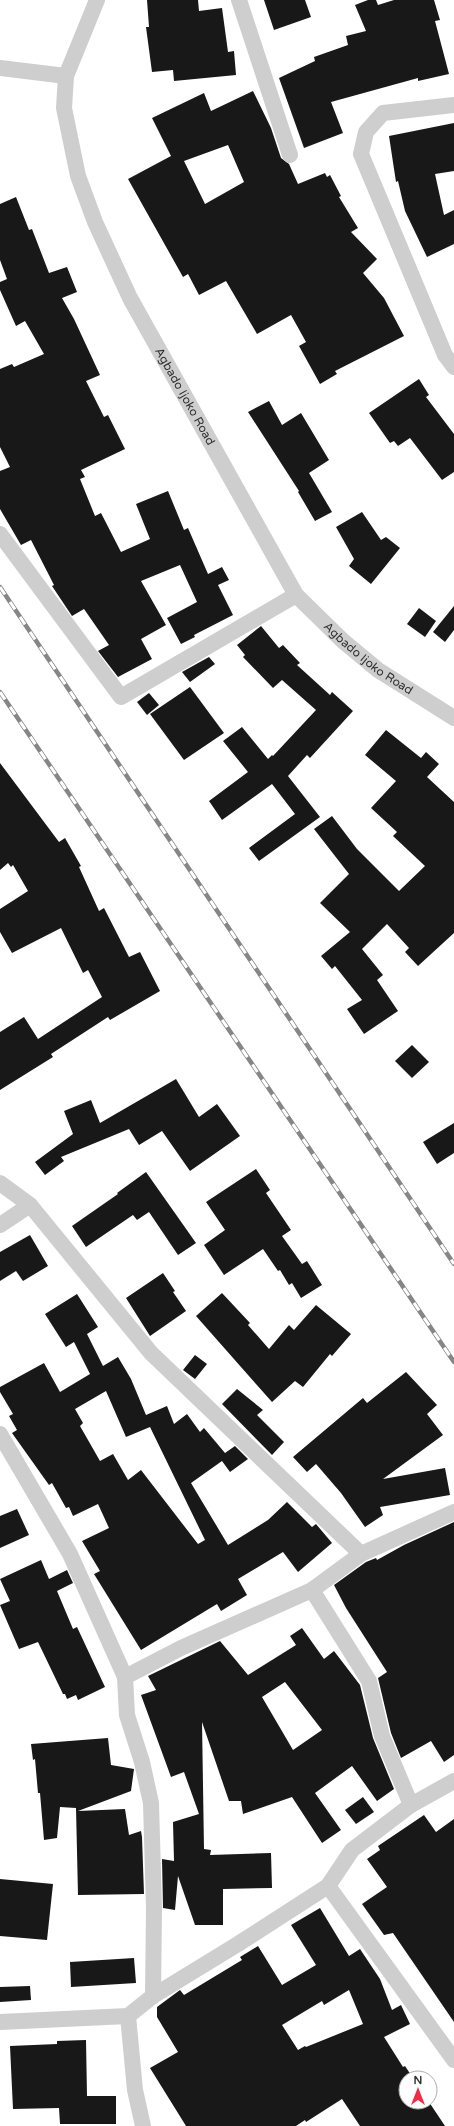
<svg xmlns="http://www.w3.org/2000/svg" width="454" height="2126" font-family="'Varela Round',sans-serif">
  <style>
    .building { fill: #181818; fill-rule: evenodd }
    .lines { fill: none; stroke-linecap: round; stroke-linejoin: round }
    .minor { stroke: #cecece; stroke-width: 16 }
    .rail-casing { stroke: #868686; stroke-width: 4.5 }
    .rail { stroke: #fff; stroke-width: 3; stroke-dasharray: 9; stroke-linecap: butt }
    .labels { text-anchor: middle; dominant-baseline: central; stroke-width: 4; stroke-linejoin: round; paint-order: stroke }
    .street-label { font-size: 12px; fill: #313131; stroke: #fff }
  </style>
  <rect width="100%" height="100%" fill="#fff"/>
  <g class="building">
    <polygon points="147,0 198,0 199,11 222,8 228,52 234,51 236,75 174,81 173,70 152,72 146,27 149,27"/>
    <polygon points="264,0 305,0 311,17 274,30"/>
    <polygon points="368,0 376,0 378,5 394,0 434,0 440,20 435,21 449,74 418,81 418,78 331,102 343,133 304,148 279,78 315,61 314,57 348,45 346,36 366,31 355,5"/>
    <path d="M 253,91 L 271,128 L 281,158 L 289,164 L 298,184 L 325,173 L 327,177 L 330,175 L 341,196 L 339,197 L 358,228 L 351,232 L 377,259 L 363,273 L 384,298 L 404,336 L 335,371 L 337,374 L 320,384 L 299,346 L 306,342 L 291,315 L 257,334 L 226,281 L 199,295 L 188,274 L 183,277 L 128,179 L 171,156 L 152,118 L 204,93 L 211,111 ZM 228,145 L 244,182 L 205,204 L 184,161 Z"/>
    <polygon points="454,123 454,171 435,174 444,215 454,210 454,244 427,257 405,211 398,181 396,182 389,136"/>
    <polygon points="16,197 29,230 32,229 49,273 67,267 77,292 62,298 74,319 100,375 86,381 104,417 108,415 125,449 81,470 85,477 80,479 95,516 101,513 121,552 150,539 136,504 168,491 184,530 188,528 208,574 222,567 229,580 218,585 233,615 194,635 195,637 181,644 167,618 197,602 180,565 141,581 166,625 141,639 152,659 118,677 98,651 109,645 84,609 72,616 52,586 54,585 31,540 21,545 0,509 0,471 10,467 0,447 0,369 12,364 14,367 44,354 25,321 16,326 0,290 0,282 7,279 0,260 0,204"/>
    <polygon points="419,379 429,395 426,397 454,434 454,472 442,480 410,438 398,446 394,441 390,443 369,413"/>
    <polygon points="269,401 282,425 301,413 329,460 309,473 332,512 315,521 298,492 299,491 248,412"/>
    <polygon points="362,512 381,540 386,537 400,548 371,584 349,566 354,559 336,527"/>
    <polygon points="454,606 454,630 445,642 433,632"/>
    <polygon points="419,608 436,621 425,637 407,624"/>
    <polygon points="261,626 279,648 283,645 300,663 297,665 330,695 332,692 353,711 310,758 307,755 288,776 320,817 259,861 249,848 295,814 272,784 222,820 209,801 248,772 223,741 242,727 268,759 272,755 273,756 316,710 282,680 273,688 243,657 245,655 237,645"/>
    <polygon points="209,657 215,664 190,682 182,672"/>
    <polygon points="190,687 224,733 184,760 150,714"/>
    <polygon points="149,693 159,705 147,715 137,702"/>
    <polygon points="386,730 421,758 426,752 439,764 427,777 454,802 454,933 418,966 405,952 409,948 387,924 362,949 383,975 377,980 398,1011 364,1034 347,1009 362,1000 335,966 332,969 321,956 350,932 320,903 349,874 314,829 332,816 357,849 399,891 425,866 393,836 397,832 371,808 396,781 365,755"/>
    <polygon points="0,763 59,842 65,838 81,866 79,867 99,911 104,908 129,957 140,952 160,991 110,1020 108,1017 51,1054 53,1057 0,1090 0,1032 24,1017 38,1039 102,997 88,970 83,973 61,928 12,953 0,932 0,909 28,891 13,865 11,867 8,863 0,870"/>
    <polygon points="412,1045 429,1062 412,1078 395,1061"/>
    <polygon points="176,1079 199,1117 217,1104 240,1136 190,1171 162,1131 139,1145 129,1129 61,1157 64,1161 45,1175 35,1162 73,1134 64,1111 91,1100 100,1123"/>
    <polygon points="454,1123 454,1153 437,1164 423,1142"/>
    <polygon points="256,1169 270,1190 266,1193 291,1230 282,1236 302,1264 307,1261 322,1285 301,1298 292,1283 289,1285 280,1270 278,1271 263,1249 224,1275 204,1245 225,1230 206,1202"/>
    <polygon points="146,1172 196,1243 178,1255 149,1212 137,1220 133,1215 86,1247 72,1226 118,1194 117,1193"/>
    <polygon points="30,1235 48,1266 23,1281 16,1271 0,1281 0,1252"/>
    <polygon points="163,1273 175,1291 173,1292 186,1311 150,1336 126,1298"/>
    <polygon points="222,1293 250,1323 248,1325 269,1349 289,1325 294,1330 316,1305 351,1334 332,1356 330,1354 303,1387 295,1381 272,1402 196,1316"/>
    <path d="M 77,1294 L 98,1327 L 87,1334 L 103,1366 L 118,1357 L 131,1379 L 146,1415 L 167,1406 L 174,1424 L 187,1414 L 200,1432 L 204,1428 L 225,1453 L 235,1446 L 248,1459 L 230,1472 L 222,1461 L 191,1483 L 228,1545 L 268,1520 L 287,1502 L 312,1527 L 316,1524 L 332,1543 L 298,1572 L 283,1552 L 238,1579 L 247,1595 L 221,1611 L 217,1604 L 141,1650 L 94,1574 L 100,1571 L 82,1541 L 109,1528 L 98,1504 L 73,1516 L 69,1507 L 66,1508 L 52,1483 L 49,1485 L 12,1433 L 17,1430 L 9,1416 L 13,1414 L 0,1392 L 0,1387 L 44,1363 L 60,1392 L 90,1374 L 74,1342 L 66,1347 L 45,1314 ZM 106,1391 L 126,1437 L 150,1427 L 205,1540 L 198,1544 L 141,1470 L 128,1480 L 113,1454 L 100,1461 L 80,1426 L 83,1423 L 75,1409 Z"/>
    <polygon points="195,1355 207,1364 195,1379 183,1370"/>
    <polygon points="406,1372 437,1405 427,1414 443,1435 383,1479 445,1468 450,1495 380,1507 383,1515 365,1527 341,1493 316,1464 307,1472 293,1457 363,1398 367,1403"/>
    <polygon points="237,1389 263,1410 257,1415 284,1442 272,1455 222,1404"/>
    <polygon points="17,1509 29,1535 0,1548 0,1516"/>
    <polygon points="454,1522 454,1755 444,1762 431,1741 401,1758 391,1733 378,1678 387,1672 346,1608 334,1585 366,1562 376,1558 377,1560 404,1545"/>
    <polygon points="41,1560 49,1579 67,1570 73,1583 57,1591 73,1629 77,1627 105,1687 78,1700 76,1695 67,1699 65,1694 63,1694 38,1642 19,1649 0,1605 10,1601 0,1579"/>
    <path d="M 302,1628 L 324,1659 L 334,1651 L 360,1685 L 373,1738 L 394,1789 L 377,1801 L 352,1766 L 315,1793 L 341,1830 L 322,1843 L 292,1797 L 243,1814 L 241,1801 L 229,1801 L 202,1722 L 204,1849 L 211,1850 L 210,1855 L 271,1853 L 272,1888 L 223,1889 L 223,1925 L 195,1925 L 178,1876 L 175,1910 L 163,1908 L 162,1859 L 174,1861 L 173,1822 L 199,1814 L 184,1772 L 171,1777 L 141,1695 L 156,1690 L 148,1676 L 220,1641 L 248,1675 L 296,1645 L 290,1636 ZM 285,1682 L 322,1730 L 293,1750 L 262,1697 Z"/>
    <polygon points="108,1738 111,1765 134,1769 131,1791 78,1811 125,1809 129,1835 141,1831 142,1837 144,1894 78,1895 76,1808 60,1807 57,1838 44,1840 40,1793 38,1793 35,1759 33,1760 31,1744"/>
    <polygon points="363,1797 374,1812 356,1824 345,1810"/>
    <polygon points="424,1815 436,1832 454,1819 454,2022 393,1933 384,1935 362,1904 387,1887 367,1859 380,1850 378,1846"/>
    <polygon points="0,1879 53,1884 47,1940 0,1936"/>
    <path d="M 320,1908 L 349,1956 L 360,1949 L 380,1979 L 392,2010 L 401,2005 L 410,2024 L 384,2037 L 403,2067 L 405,2066 L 413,2078 L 406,2078 L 406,2102 L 429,2102 L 445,2126 L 360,2126 L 342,2099 L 306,2122 L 305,2120 L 296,2126 L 186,2126 L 150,2068 L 178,2052 L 157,2017 L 157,2007 L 180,1990 L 184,1995 L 242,1960 L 240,1957 L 258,1946 L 282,1985 L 316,1965 L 291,1925 ZM 349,1990 L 363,2024 L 306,2047 L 305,2046 L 298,2050 L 282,2025 L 322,2001 L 324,2005 Z"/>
    <polygon points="134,1958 136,1983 71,1987 70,1962"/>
    <polygon points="30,1986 31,2000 0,2002 0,1987"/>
    <polygon points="86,2040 87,2096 116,2096 116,2124 60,2124 59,2108 13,2109 10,2046 57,2044 57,2041"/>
  </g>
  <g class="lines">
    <g class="minor">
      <path id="s1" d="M 97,0 L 66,76 L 64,108 L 78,176 L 95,222 L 130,298 L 296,595 L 343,641 L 378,670 L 454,718"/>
      <polyline points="239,0 290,155"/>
      <polyline points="0,68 66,76"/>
      <polyline points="454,105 383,113 366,132 361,154 445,355 454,367"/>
      <polyline points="0,534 121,697 296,595"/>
      <polyline points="0,1183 30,1205 151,1353 361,1554"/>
      <polyline points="0,1225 30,1205"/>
      <polyline points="0,1434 70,1554 125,1677"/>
      <polyline points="312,1590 369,1681 382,1736 411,1805"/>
      <polyline points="328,1886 454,2060"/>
      <polyline points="153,1996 154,1908 151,1803 142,1762 127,1715 125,1677 181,1648 312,1590 361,1554 454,1512"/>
      <polyline points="128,2016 135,2090 143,2126"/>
      <polyline points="0,2022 128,2016 153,1996 238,1944 328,1886 352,1850 411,1805 454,1781"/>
    </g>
    <g class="rail-casing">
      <g id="rail">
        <polyline points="0,587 454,1264"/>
        <polyline points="0,692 454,1362"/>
      </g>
    </g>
    <use href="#rail" class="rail"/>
  </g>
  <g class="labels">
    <g class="street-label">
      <text stroke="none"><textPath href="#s1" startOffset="429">Agbado Ijoko Road</textPath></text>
      <text stroke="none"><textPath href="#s1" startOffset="753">Agbado Ijoko Road</textPath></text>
    </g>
  </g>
  <g transform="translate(418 2090)"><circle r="19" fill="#ffffff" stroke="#adadad"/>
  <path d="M0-3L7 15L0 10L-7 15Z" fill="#f32945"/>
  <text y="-6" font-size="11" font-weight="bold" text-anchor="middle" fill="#313131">N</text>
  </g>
</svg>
